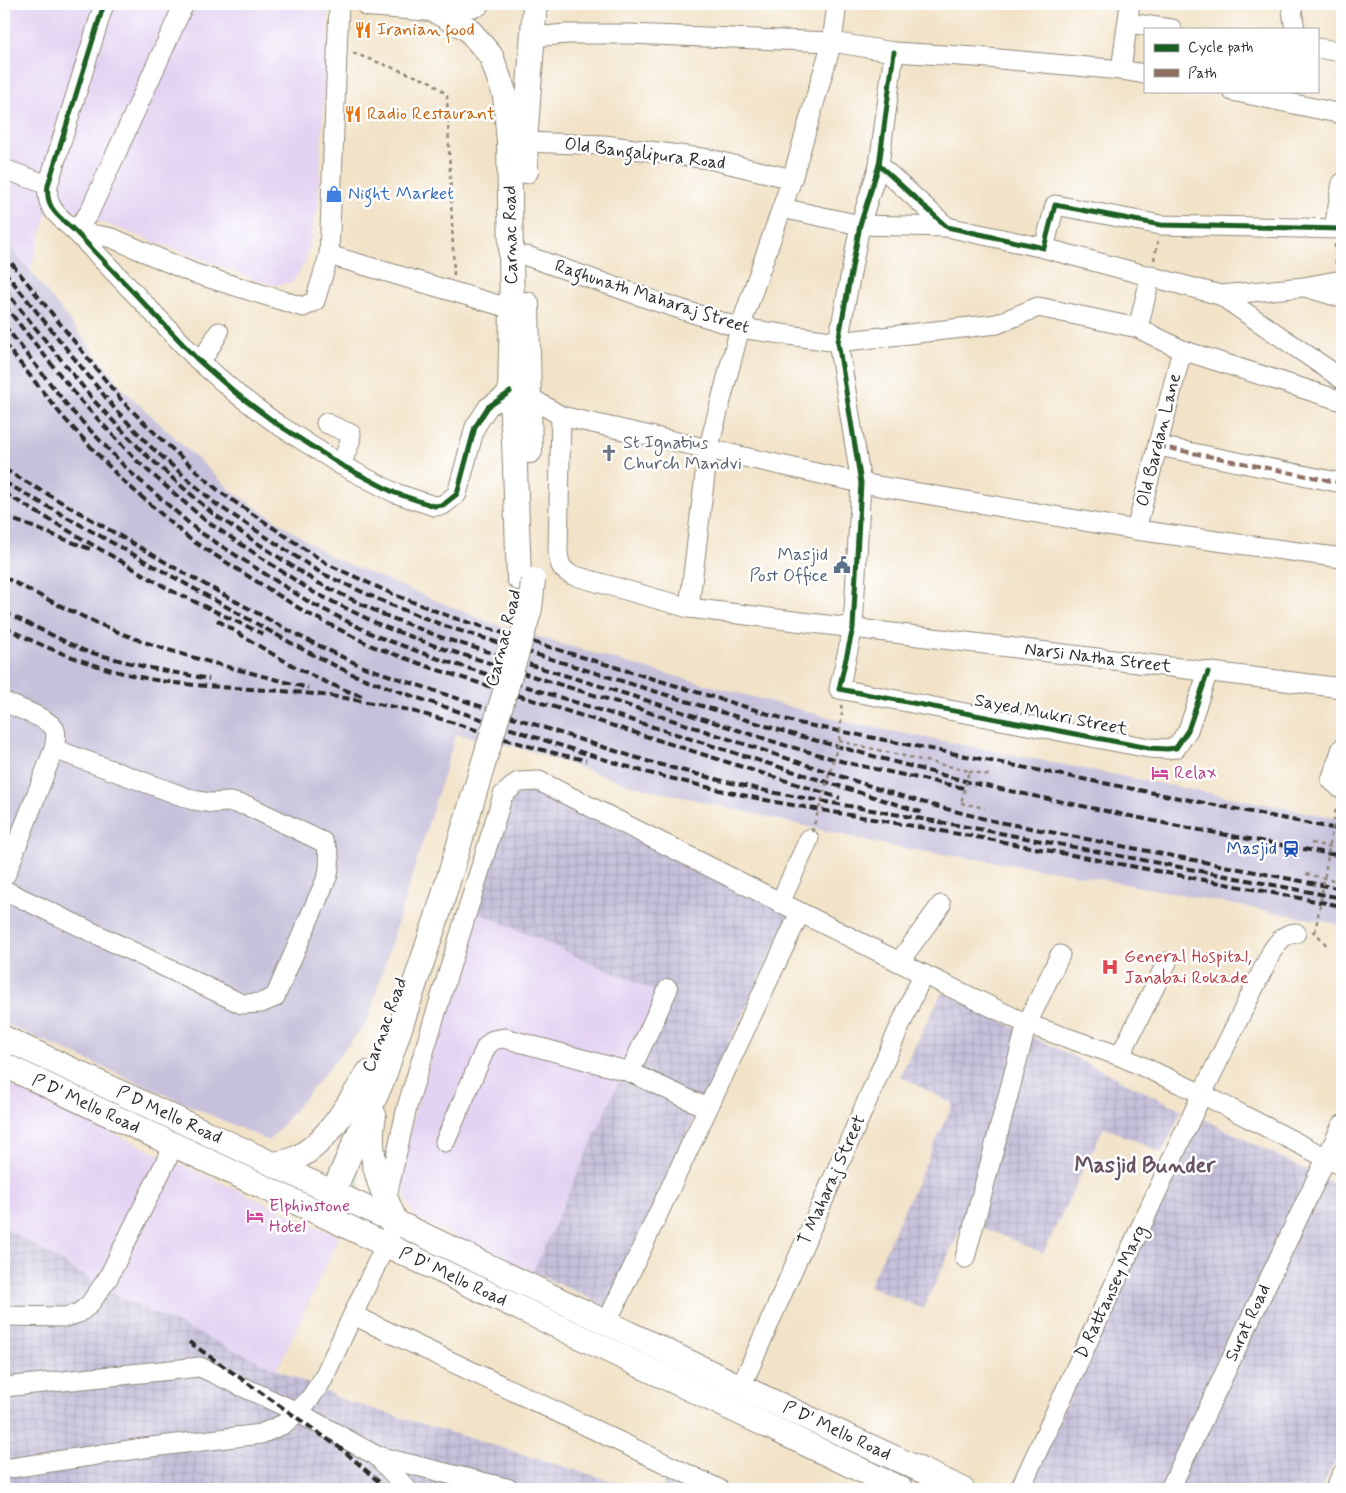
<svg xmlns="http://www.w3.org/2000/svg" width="1346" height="1493" font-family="Mynerve,sans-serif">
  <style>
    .built { fill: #e3d3f2 }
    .industrial { fill: url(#industrial-grid) }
    .railway { fill: #c6c0da }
    .green { fill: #a4d584; stroke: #688058 }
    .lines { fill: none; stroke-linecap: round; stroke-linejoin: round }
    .minor-casing { stroke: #8e877a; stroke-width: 21 }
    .major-casing { stroke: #8e877a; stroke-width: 26 }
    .path { stroke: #8e877a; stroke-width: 2.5; stroke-dasharray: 4 4; stroke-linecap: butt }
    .minor { stroke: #fff; stroke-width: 19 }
    .major { stroke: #fff; stroke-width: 24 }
    .rail { stroke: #2b2b2b; stroke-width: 4; stroke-dasharray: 8 4; stroke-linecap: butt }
    .major-bridge-casing { stroke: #8e877a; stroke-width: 26; stroke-linecap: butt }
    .path-bridge { stroke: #8e877a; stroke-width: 2.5; stroke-dasharray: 4 4; stroke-linecap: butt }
    .major-bridge { stroke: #fff; stroke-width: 24 }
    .quiet { stroke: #8d6e63; stroke-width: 4; stroke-dasharray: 8 4; stroke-linecap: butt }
    .cycleway-casing { stroke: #fff; stroke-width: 8 }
    .cycleway { stroke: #1b5e20; stroke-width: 5 }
    .labels { text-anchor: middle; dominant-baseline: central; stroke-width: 5; stroke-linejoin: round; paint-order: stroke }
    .food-label { font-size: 18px; fill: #c56008; stroke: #fff; text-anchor: start }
    .street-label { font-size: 18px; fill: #2b2b2b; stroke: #fff }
    .shop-label { font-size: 18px; fill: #366cbe; stroke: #fff; text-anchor: start }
    .worship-label { font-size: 18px; fill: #5b616d; stroke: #fff; text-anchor: start }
    .service-label { font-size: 18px; fill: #4e5e75; stroke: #fff; text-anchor: end }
    .hotel-label { font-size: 18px; fill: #b23c85; stroke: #fff; text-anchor: start }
    .transit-label { font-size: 18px; fill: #164399; stroke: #fff; text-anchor: end }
    .health-label { font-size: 18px; fill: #be3a42; stroke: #fff; text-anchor: start }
    .district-label { font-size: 22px; font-weight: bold; fill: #665262; stroke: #fff }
  </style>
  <defs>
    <pattern id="industrial-grid" width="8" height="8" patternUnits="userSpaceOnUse" patternTransform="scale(1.25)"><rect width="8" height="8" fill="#c6c0da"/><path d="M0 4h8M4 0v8" fill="none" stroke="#aaa5bb"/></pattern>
  </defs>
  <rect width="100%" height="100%" fill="#fff"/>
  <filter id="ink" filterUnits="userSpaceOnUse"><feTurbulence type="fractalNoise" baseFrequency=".02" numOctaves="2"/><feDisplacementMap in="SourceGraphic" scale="10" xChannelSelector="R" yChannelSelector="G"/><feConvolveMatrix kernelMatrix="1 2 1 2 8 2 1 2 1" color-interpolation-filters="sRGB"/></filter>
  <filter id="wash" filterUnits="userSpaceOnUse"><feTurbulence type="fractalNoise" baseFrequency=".0096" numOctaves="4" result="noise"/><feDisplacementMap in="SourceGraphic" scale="20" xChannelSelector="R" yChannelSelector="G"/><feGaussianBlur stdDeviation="1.12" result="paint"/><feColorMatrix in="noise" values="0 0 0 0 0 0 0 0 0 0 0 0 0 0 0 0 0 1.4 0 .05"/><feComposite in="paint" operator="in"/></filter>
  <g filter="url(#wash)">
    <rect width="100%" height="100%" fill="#f2e3c8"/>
    <g class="built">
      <polygon points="4,4 329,4 318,206 306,261 292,283 271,285 98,221 51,200 30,271 4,238"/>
      <polygon points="477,912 660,993 533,1272 415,1218 405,1199 401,1172 415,1110"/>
      <polygon points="4,1083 339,1237 277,1370 119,1297 4,1227"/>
    </g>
    <g class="industrial">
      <polygon points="540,789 790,914 606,1306 533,1272 659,993 477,912 511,800 523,790"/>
      <polygon points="942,992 1182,1110 1162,1153 1104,1127 1043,1253 965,1220 923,1309 869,1286 953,1104 900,1076"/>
      <polygon points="1198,1116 1342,1188 1342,1445 1322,1489 1027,1489"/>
      <polygon points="4,1227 119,1297 346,1401 639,1489 4,1489"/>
      <polygon points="666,1478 691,1489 661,1489"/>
    </g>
    <polygon class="railway" points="4,238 126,392 232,491 331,557 488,622 623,662 850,723 1342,819 1342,925 1062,872 894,847 628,784 525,749 456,734 367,1022 269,1141 4,1023"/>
    <polygon class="green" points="351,1170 358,1172 361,1190 347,1185"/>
  </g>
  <g filter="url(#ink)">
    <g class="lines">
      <g class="minor-casing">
        <g id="minor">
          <path d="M 104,4 L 48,185 C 45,208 58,216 75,231 L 197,359 L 237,394 L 277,424 L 341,465 L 395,493 L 434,506 L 443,505 L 457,494 L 475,427 L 488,407 L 510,392"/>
          <polyline points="1291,4 1295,29"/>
          <polyline points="1128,23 1172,29"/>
          <polyline points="532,37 567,34 627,34 832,42 894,52 976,57 1121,70 1145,74"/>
          <polyline points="1317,48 1342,52"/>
          <polyline points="894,52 879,165 860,225 838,342 861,483 853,628 839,689 1149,748 1167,749 1176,748 1188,730 1208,672"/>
          <polyline points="1121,70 1130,4"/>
          <polyline points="1232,91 1342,114"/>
          <polyline points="525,142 604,145 709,159 792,179"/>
          <polyline points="879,165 947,227 1044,248 1055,205 1161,225 1342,229"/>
          <polyline points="4,169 48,185"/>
          <polyline points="782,208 860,225 947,227"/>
          <polyline points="1334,228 1342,183"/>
          <polyline points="75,231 112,238 193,273 303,307 315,301 329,255 339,4"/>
          <polyline points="75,231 89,213 184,4"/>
          <polyline points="1044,248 1220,295 1342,379"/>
          <polyline points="329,255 512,309"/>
          <polyline points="527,256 655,301 740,328 838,342 997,324 1038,307 1138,328 1182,350 1342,401"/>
          <polyline points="1308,288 1342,298"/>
          <polyline points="1220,295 1304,287 1342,280"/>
          <polyline points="1138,328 1151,275"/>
          <polyline points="197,359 207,352 219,332"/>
          <polyline points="528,396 561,416 861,483 1136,530 1342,558"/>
          <path d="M 561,416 L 558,551 C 559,563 560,569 572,575 L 689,608 L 1342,688"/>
          <polyline points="326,423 351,434 350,442 341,465"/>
          <polyline points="1158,446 1342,483"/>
          <polyline points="1136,530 1182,350"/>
          <polyline points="689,608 708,450 740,328 792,179 832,42 837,4"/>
          <path d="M 4,702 C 15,707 51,719 55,730 C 57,736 55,743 54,749 L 6,874 L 4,876"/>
          <polyline points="1340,788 1331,780 1342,748"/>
          <path d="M 4,890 L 242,1004 L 261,1003 L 275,997 L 328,875 C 330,861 331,853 323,842 L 248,806 L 230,802 L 211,803 L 193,800 L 54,749"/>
          <polyline points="780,903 809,839"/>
          <polyline points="899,962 941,905"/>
          <polyline points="1120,1056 1167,962"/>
          <polyline points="630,1072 668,989"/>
          <polyline points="445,1142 486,1047 493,1040 504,1038 630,1072 707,1108"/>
          <polyline points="386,1201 407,1107 503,795 518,782 539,781 923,974 1027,1024 1120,1056 1202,1094 1342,1166"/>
          <polyline points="965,1258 1027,1024 1060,955"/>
          <polyline points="353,1315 719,1489"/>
          <polyline points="4,1316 66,1317 79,1313 89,1305 108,1278 174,1145"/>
          <polyline points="607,1322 800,913"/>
          <polyline points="4,1387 200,1367 297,1412 377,1456 510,1489"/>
          <polyline points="741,1387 923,974"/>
          <polyline points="377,1456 407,1489"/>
          <polyline points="4,1469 143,1448 261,1434 284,1424 293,1416 309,1400 323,1379 396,1222"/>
          <path d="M 1020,1489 L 1202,1094 L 1272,951 C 1279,941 1283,934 1296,933"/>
          <polyline points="1170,1489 1342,1125"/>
          <polyline points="1335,1489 1342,1474"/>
        </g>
      </g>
      <g class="major-casing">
        <g id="major">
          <polyline points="368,4 432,9 477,4"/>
          <polyline points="432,9 468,29 491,56 505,95 509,142 512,309 510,392 514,440 519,578"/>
          <polyline points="526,171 525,142 535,4"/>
          <polyline points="527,304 530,451"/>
          <polyline points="4,1038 396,1222 741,1387 962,1489"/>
          <polyline points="4,1065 323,1215 901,1489"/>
          <path d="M 374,1115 C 366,1153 380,1188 396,1222"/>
          <path d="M 273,1164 C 279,1163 286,1162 292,1160 C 325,1147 350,1102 368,1073"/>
          <polyline points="327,1206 383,1079 438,914"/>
        </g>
      </g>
      <g class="path">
        <polyline points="353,53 431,82 447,95 454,275"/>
        <polyline points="1335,244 1336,264"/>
        <polyline points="1154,260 1158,241"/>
        <polyline points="841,705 842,713"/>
        <polyline points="969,771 992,776"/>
        <polyline points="961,803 985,808"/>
        <polyline points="1311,843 1342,849"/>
        <polyline points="1306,874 1342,882"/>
        <polyline points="1312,932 1315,932 1329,948"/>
      </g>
      <use href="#minor" class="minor"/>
      <use href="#major" class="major"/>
      <g class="rail">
        <polyline points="4,254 123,402 161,439 220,492 327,564 395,595 451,617 798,723 1342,830"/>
        <polyline points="4,271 115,409 151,447 216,504 321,573 391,605 448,627 792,734 972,783 1178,826 1342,856"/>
        <polyline points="4,289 96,403 144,453 212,513 316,582 384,615 443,638 639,698 781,744 848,763 964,788"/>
        <polyline points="4,305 81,401 137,461 206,521 313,592 382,626 441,648 636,708 888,792 939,807 989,820 1342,889"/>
        <polyline points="4,325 71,410 128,470 198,531 309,602 376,636 439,659 924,813"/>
        <polyline points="4,343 63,417 120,478 191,540 305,612 372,646 435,669 840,798"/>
        <polyline points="4,469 177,569 297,635 361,666 581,740 650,762 719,780 776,793 984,830 1342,898"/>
        <polyline points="4,482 300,648 354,675 412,696 571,749 645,772 715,789 775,802 982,838 1342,906"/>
        <polyline points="4,493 170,590 263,634"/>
        <polyline points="4,516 90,549"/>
        <path d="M 4,577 C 52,602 102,628 153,645 C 204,662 257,674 308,688"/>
        <polyline points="4,612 85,651 145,667 209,679"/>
        <path d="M 217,620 C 264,649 311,680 365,697"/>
        <path d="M 4,627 C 57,654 116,676 176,683 C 236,690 296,689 356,700 C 375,704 394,706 412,711 C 470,726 527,749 586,760"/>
        <polyline points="189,1342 343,1450 387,1489"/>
      </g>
      <g class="major-bridge-casing">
        <polyline id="major-bridge" points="438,914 530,609 533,580"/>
      </g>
      <g class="path-bridge">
        <polyline points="839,741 969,771 961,803"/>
        <polyline points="812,832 839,741 842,713"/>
        <path d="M 1315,932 C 1323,891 1328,850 1336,809"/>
      </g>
      <use href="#major-bridge" class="major-bridge"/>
      <polyline class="quiet" points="1158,446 1342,483"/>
      <g class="cycleway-casing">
        <g id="cycleway">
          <path d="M 104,4 L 48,185 C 45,208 58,216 75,231 L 197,359 L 237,394 L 277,424 L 341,465 L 395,493 L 434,506 L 443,505 L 457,494 L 475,427 L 488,407 L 510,392"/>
          <polyline points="894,52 879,165 860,225 838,342 861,483 853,628 839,689 1149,748 1167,749 1176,748 1188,730 1208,672"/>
          <polyline points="879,165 947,227 1044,248 1055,205 1161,225 1342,229"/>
        </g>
      </g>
      <use href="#cycleway" class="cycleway"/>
    </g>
  </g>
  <defs>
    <g id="restaurant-bare" transform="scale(1.35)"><path d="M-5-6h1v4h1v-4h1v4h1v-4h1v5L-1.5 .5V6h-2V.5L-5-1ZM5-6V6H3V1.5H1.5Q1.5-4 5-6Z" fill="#e8710a" stroke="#fff" stroke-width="2.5" paint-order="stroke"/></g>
    <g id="shop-bare" transform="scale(1.35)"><path d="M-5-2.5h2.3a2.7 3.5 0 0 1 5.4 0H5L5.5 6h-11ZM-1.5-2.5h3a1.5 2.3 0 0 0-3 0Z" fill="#3f7fe0" stroke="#fff" stroke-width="2.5" paint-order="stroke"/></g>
    <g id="church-bare" transform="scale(1.35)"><path d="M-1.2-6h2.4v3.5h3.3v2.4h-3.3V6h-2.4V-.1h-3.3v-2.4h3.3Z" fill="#6b7280" stroke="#fff" stroke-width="2.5" paint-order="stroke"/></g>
    <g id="civic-bare" transform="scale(1.35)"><path d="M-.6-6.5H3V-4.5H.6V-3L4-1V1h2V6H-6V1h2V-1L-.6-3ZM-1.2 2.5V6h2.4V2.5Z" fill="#5c6f8a" stroke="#fff" stroke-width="2.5" paint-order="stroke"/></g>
    <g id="hotel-bare" transform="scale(1.35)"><path d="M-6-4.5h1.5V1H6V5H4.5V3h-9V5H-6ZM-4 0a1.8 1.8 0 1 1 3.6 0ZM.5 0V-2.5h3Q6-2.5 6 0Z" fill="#d1479c" stroke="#fff" stroke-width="2.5" paint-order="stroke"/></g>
    <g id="station-bare" transform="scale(1.35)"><path d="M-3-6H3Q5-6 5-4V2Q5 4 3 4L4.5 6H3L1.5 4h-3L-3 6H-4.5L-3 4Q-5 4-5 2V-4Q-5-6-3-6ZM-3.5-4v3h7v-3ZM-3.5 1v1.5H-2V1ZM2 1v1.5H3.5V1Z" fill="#1a4fb4" stroke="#fff" stroke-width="2.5" paint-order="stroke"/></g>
    <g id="hospital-bare" transform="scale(1.35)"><path d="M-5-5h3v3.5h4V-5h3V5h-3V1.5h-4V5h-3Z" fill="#e0444e" stroke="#fff" stroke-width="2.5" paint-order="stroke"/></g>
  </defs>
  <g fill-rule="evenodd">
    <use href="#restaurant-bare" x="363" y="30"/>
    <use href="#restaurant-bare" x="353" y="114"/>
    <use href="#shop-bare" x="334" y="194"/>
    <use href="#church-bare" x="609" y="453"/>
    <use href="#civic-bare" x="842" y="565"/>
    <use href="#hotel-bare" x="1160" y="773"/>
    <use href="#station-bare" x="1291" y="849"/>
    <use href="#hospital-bare" x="1110" y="967"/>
    <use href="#hotel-bare" x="255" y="1216"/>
  </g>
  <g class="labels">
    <g class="food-label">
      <text x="377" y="30">Iranian food</text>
      <text x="367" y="114">Radio Restaurant</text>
    </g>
    <g class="street-label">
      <text transform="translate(645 154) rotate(7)">Old Bangalipura Road</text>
      <text transform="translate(511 235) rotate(-91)">Carnac Road</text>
      <text transform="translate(652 297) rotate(18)">Raghunath Maharaj Street</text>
      <text transform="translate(1159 440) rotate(-76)">Old Bardan Lane</text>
      <text transform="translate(504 638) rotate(-76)">Carnac Road</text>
      <text transform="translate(1098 658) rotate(7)">Narsi Natha Street</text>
      <text transform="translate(1051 715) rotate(11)">Sayed Mukri Street</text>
      <text transform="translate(385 1025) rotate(-70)">Carnac Road</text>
      <text transform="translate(86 1104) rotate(25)">P D' Mello Road</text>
      <text transform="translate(169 1115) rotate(25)">P D Mello Road</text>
      <text transform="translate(832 1180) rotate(-66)">T Maharaj Street</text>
      <text transform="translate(453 1277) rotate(25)">P D' Mello Road</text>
      <text transform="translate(1111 1292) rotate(-65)">D Rattansey Marg</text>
      <text transform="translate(1248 1323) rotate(-65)">Surat Road</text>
      <text transform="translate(837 1431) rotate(25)">P D' Mello Road</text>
    </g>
    <g class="shop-label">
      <text x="348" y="194">Night Market</text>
    </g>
    <g class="worship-label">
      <text x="623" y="443">St Ignatius<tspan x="623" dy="21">Church Mandvi</tspan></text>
    </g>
    <g class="service-label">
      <text x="828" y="555">Masjid<tspan x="828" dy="21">Post Office</tspan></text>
    </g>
    <g class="hotel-label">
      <text x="1174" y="773">Relax</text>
      <text x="269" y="1206">Elphinstone<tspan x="269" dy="21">Hotel</tspan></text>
    </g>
    <g class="transit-label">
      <text x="1277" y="849">Masjid</text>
    </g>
    <g class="health-label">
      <text x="1124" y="957">General Hospital,<tspan x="1124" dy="21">Janabai Rokade</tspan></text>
    </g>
    <g class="district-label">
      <text x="1145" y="1166">Masjid Bunder</text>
    </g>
  </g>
  <rect width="1346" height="1493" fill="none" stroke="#fff" stroke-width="20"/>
  <rect x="1144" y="28" width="175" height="65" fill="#ffffff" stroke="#aaaaaa"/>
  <rect x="1154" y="44" width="25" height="8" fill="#1b5e20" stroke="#aaaaaa"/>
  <text x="1188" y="52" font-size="15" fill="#2b2b2b">Cycle path</text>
  <rect x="1154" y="69" width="25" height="8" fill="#8d6e63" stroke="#aaaaaa"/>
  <text x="1188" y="78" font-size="15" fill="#2b2b2b">Path</text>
</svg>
